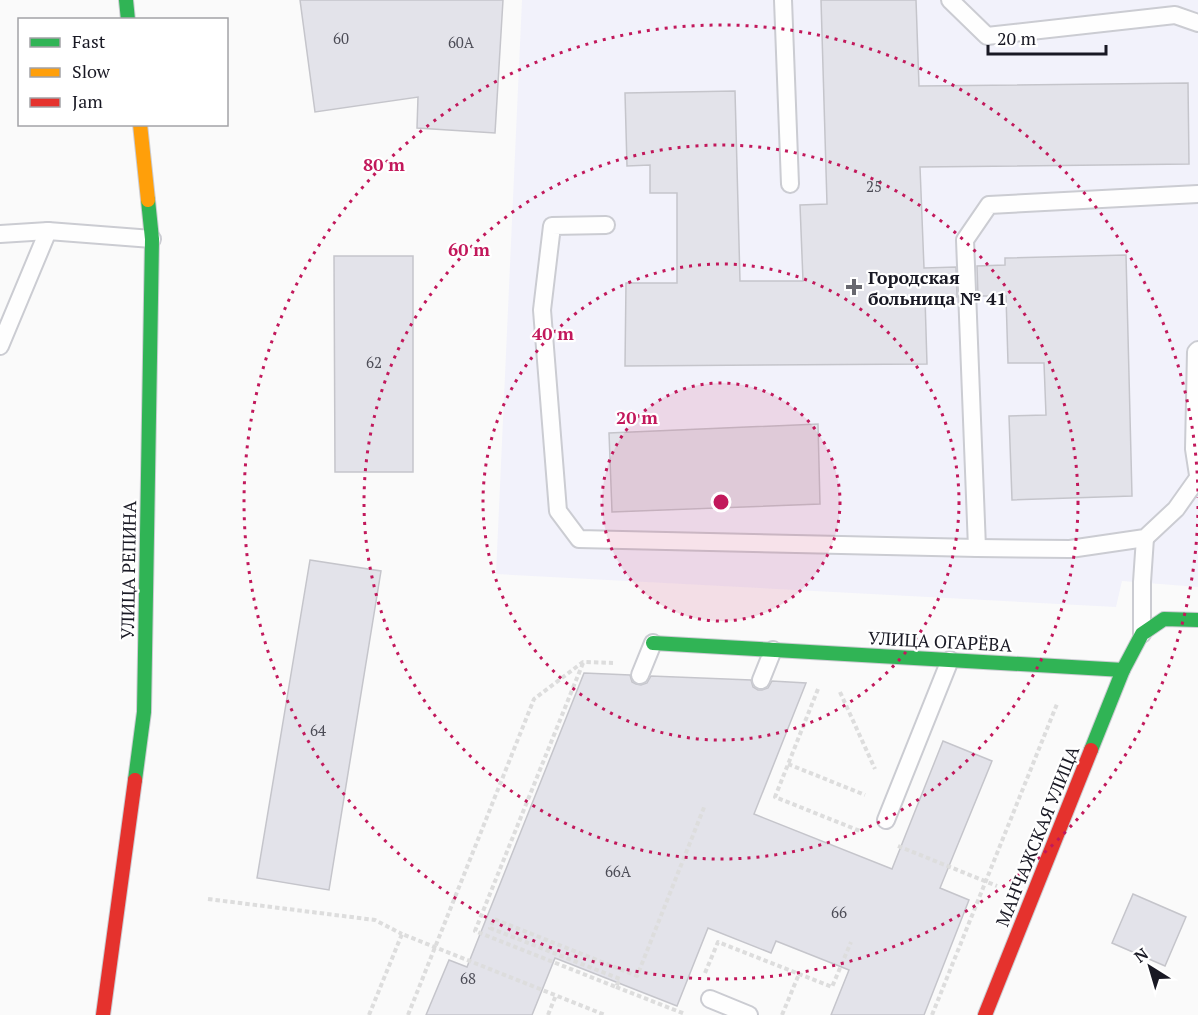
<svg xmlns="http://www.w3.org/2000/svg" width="1198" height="1015" font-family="'PT Serif',serif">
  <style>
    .built { fill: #f2f2fb }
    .building { fill: #e3e3ea; stroke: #c5c5cb; stroke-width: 1.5 }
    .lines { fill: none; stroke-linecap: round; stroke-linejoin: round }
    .lane-casing { stroke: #cbccd2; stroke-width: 20 }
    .fast-casing { stroke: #cbccd2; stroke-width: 16 }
    .slow-casing { stroke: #cbccd2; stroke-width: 16 }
    .jam-casing { stroke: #cbccd2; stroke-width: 16 }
    .path { stroke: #ddd; stroke-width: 4; stroke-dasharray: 4.5 3; stroke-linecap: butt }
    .lane { stroke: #fefefe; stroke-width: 16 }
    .fast { stroke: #30b455; stroke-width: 14 }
    .slow { stroke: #ff9f0a; stroke-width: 14 }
    .jam { stroke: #e5322d; stroke-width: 14 }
    .ring { fill: none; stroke: #c2185b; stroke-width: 3; stroke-dasharray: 3 6 }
    .poi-dot { fill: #68686f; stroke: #fff; stroke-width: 2 }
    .labels { text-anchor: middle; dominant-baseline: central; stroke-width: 4.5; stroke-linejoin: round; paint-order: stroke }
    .number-label { font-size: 15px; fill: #4c4c56 }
    .poi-label { font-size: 18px; font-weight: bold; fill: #191924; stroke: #fff; text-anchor: start }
    .street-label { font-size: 18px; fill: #191924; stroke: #fff }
    .centre { fill: #c2185b; stroke: #fff; stroke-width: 3 }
    .ring-label { font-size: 18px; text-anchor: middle; font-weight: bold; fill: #c2185b; stroke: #fff; stroke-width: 4.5; stroke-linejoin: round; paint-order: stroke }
  </style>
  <rect width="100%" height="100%" fill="#fafafa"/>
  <polygon class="built" points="522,0 1198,0 1198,587 1122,581 1116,607 496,574"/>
  <g class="building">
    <polygon points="300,0 503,0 495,133 417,128 418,97 315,112"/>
    <polygon points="821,0 916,0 919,86 1188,83 1189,164 920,167 924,268 956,267 957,297 925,298 927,364 625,366 626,283 677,283 677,193 650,193 650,165 627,166 625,93 735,91 740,281 803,281 800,205 827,204"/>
    <polygon points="1126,255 1132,496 1012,500 1009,416 1046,415 1044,363 1008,363 1006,296 978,296 977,266 1005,265 1005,258"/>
    <polygon points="334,256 413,256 413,472 335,472"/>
    <polygon points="818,424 820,504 612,512 609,433"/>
    <polygon points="310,560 381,571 329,890 257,878"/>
    <polygon points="584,673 630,675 632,682 636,684 641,685 647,683 651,676 751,680 753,687 758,690 762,690 768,688 772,681 806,683 754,814 892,869 943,741 992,761 940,888 969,900 924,1015 831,1015 849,970 776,941 771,953 708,928 677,1006 555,958 532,1015 426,1015 449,960 467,967"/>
    <polygon points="1133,894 1186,917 1165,966 1112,943"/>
  </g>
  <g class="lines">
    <g class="lane-casing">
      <g id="lane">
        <polyline points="783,0 790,184"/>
        <polyline points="950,0 987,36 1175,15 1198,23"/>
        <polyline points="606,225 552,226 542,310 558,511 579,539 977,548 1070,549 1145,538 1176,509 1198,478"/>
        <polyline points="0,234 48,231 152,239"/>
        <polyline points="0,346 48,231"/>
        <polyline points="1198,350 1196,352 1194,449 1198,475"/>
        <polyline points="977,548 965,240 989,205 1198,194"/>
        <polyline points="1142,634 1142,582 1145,538"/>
        <polyline points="640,675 653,643"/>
        <polyline points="761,680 773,650"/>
        <polyline points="886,820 950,660"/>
        <polyline points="710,999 749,1015"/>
      </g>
    </g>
    <g class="fast-casing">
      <g id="fast">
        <polyline points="126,0 128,20"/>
        <polyline points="653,643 1123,670"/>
        <polyline points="1091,750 1123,670 1142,634 1164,619 1198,620"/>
        <polyline points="135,780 144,712 152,239 148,200"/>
      </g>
    </g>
    <g class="slow-casing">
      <polyline id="slow" points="140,124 148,200"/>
    </g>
    <g class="jam-casing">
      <g id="jam">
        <polyline points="103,1015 135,780"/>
        <polyline points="985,1015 1091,750"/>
      </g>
    </g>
    <g class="path">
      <polyline points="583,663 475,931 616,987 620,979 490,928 494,919 637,976 705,805"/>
      <polyline points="818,689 775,797 860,831"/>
      <polyline points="840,692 875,769"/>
      <polyline points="788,764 865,795"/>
      <polyline points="898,846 997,886"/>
      <polyline points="208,899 375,920 402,934"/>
      <polyline points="705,973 718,942 832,987 851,942"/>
      <polyline points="616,987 685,1014"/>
      <polyline points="369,1015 402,934 605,1015"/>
      <polyline points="408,1015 534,699 583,662 613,663"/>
      <polyline points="548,1015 556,995"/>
      <polyline points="782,1015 799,974"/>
      <polyline points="932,1015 1057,704"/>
    </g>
    <use href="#lane" class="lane"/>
    <use href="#fast" class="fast"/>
    <use href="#slow" class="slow"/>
    <use href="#jam" class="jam"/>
  </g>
  <circle cx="721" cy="502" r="119" fill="#c2185b" fill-opacity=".12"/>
  <g class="ring">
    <circle cx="721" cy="502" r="119"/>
    <circle cx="721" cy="502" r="238"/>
    <circle cx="721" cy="502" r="357"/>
    <path d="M1198 506A477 477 0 1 1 1198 498"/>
  </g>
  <path class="poi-dot" d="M851 278h6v6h6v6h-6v6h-6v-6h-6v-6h6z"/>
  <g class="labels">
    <g class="number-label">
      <text x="341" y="38">60</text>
      <text x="461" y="42">60А</text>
      <text x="874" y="186">25</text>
      <text x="374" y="362">62</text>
      <text x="318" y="730">64</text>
      <text x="618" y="871">66А</text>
      <text x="839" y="912">66</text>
      <text x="468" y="978">68</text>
    </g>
    <g class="poi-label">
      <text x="868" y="277">Городская<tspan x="868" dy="21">больница № 41</tspan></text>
    </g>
    <g class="street-label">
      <text transform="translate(128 570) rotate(-89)">УЛИЦА РЕПИНА</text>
      <text transform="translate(940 641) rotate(3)">УЛИЦА ОГАРЁВА</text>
      <text transform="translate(1037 836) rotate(-68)">МАНЧАЖСКАЯ УЛИЦА</text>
    </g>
  </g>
  <circle cx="721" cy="502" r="9" class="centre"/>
  <g class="ring-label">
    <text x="384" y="171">80 m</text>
    <text x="469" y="256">60 m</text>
    <text x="553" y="340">40 m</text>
    <text x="637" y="424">20 m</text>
  </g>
  <rect x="18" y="18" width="210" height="108" fill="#ffffff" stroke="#a3a3a7" stroke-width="1.5"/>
  <rect x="30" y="38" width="30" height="9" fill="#30b455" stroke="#a3a3a7" stroke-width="1.5"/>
  <text x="72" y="48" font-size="18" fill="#191924">Fast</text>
  <rect x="30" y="68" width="30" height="9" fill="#ff9f0a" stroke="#a3a3a7" stroke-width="1.5"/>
  <text x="72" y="78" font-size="18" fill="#191924">Slow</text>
  <rect x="30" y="98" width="30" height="9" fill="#e5322d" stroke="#a3a3a7" stroke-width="1.5"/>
  <text x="72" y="108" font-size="18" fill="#191924">Jam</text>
  <g transform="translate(1150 967) rotate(323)" stroke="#ffffff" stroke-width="4.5" paint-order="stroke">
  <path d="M0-4.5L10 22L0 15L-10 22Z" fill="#191924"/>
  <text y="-9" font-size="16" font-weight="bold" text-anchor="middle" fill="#191924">N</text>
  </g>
  <path d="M988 45v9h118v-9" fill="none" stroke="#191924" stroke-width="3"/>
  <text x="997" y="45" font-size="18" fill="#191924" stroke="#ffffff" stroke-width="4.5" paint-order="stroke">20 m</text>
</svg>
